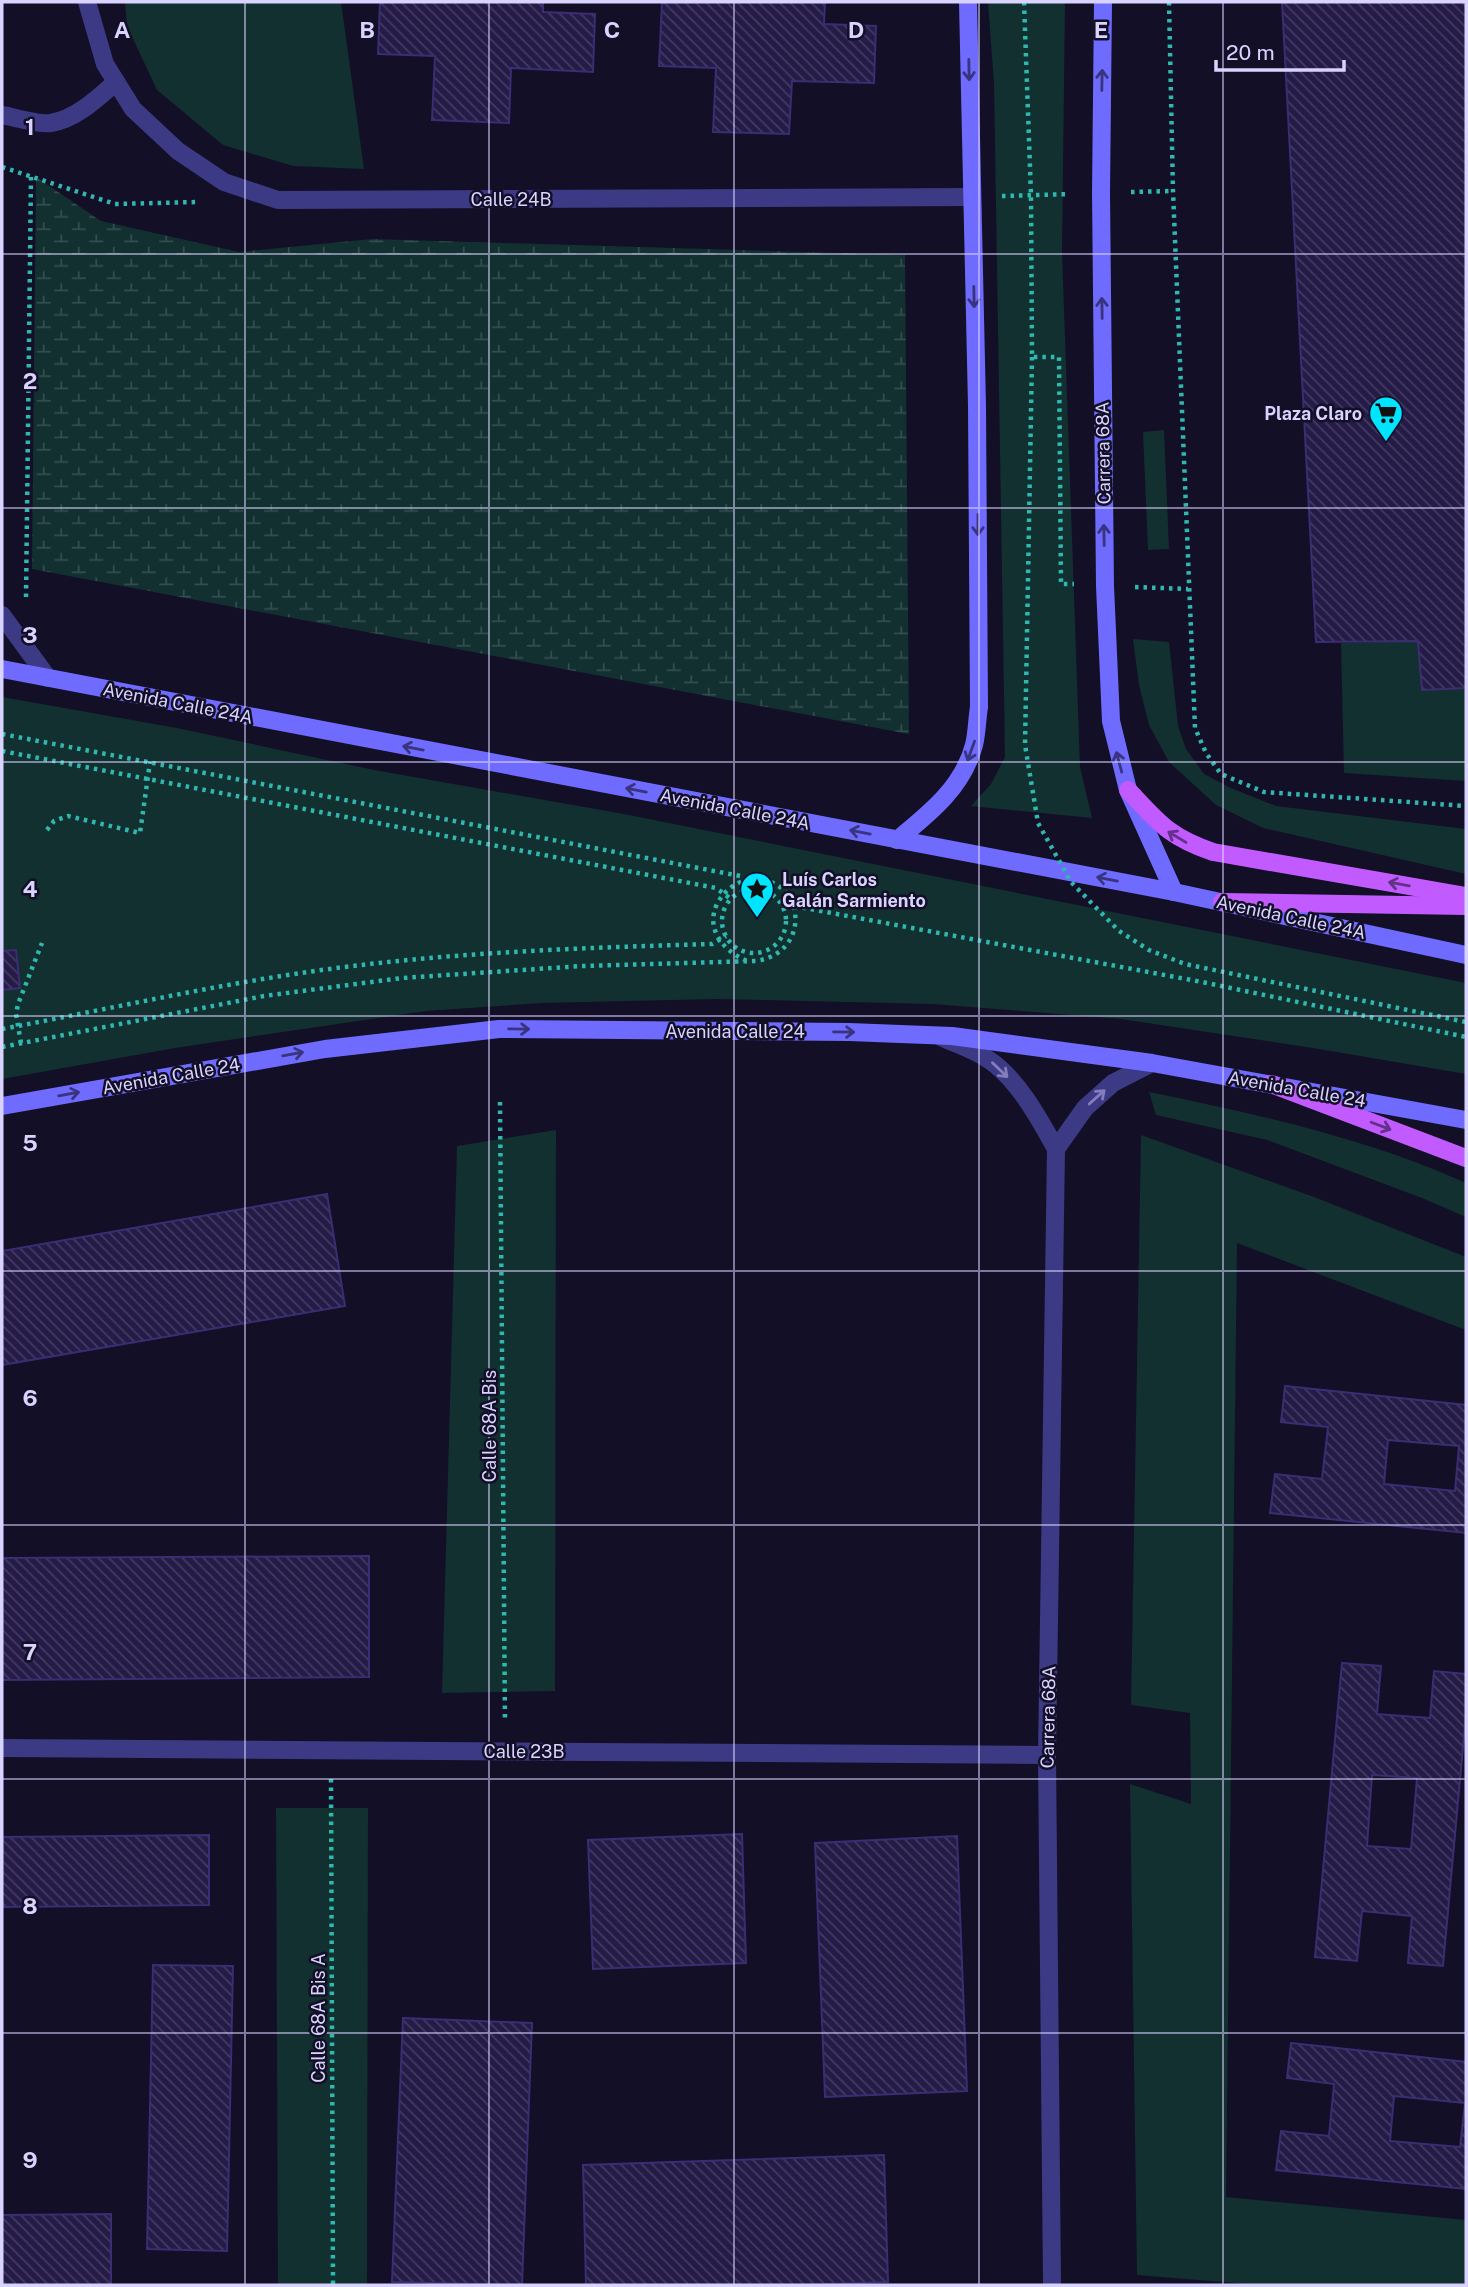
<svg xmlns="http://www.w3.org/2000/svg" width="1468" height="2287" font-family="'Public Sans',sans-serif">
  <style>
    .green { fill: #12302f }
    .wetland { fill: url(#wetland-marsh) }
    .building { fill: url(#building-back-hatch); stroke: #3b2d73; stroke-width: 2; fill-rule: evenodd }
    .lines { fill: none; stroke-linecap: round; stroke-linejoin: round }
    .path { stroke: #2fb8b0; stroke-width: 4.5; stroke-dasharray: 3.5 5; stroke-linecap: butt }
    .lane { stroke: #3d3a85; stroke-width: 18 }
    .street { stroke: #3d3a85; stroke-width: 18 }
    .secondary { stroke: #6f6bff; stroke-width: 18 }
    .primary { stroke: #c25bff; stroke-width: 18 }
    .path-bridge { stroke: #2fb8b0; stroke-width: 4.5; stroke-dasharray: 3.5 5; stroke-linecap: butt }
    .oneway { stroke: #38347d }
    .oneway2 { stroke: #623188 }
    .oneway3 { stroke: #837fbc }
    .grid { fill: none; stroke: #d9d4ff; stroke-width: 2; stroke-opacity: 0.55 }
    .labels { text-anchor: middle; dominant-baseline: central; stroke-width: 5; stroke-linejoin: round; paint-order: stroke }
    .street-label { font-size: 18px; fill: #d9d4ff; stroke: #130f26 }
    .poi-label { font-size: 18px; font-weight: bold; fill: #d9d4ff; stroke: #130f26; text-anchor: end }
    .grid-label { font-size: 23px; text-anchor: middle; font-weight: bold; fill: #d9d4ff; stroke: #130f26; stroke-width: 5; stroke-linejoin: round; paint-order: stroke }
  </style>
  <defs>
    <pattern id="wetland-marsh" width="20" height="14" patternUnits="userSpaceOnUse" patternTransform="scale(1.75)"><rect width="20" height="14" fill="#12302f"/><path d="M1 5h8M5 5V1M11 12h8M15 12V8" fill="none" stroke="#344d4e"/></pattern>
    <pattern id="building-back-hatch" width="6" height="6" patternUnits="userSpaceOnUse" patternTransform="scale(1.75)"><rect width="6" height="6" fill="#241b47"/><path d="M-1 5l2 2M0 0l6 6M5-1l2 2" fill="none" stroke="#433b63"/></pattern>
  </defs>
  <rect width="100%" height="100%" fill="#130f26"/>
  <g class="green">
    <polygon points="125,2 341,2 364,169 293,166 223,145 157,90 127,26"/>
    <polygon points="988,2 1065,2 1062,252 1080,767 1092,818 971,806 991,784 1005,757 994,84"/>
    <polygon points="1164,430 1169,549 1148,550 1143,432"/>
    <polygon points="1133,639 1169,642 1178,726 1186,749 1204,774 1231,788 1276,806 1466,829 1466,874 1263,828 1216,805 1169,762 1149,725 1139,685"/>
    <polygon points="1418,641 1422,690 1466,688 1466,781 1344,773 1341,643"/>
    <polygon points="2,697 177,728 374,770 624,814 1466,983 1466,1074 1313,1048 1121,1019 933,1004 716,999 542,1003 426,1011 175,1048 2,1079"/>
    <path d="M 1149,1092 C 1256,1114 1366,1138 1466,1183 L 1466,1217 L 1422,1198 L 1267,1140 L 1156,1115 Z"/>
    <polygon points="556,1130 555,1691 442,1693 457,1146"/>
    <polygon points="1141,1135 1314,1197 1466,1257 1466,1330 1237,1243 1226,2197 1466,2220 1466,2285 1260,2285 1137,2275 1130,1784 1191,1804 1190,1713 1131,1705"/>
    <polygon points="276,1808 368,1808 367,2285 278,2285"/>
  </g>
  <polygon class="wetland" points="36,177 101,221 239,252 372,239 905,255 909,734 32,569"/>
  <g class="building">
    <polygon points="380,2 543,2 543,12 595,14 593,72 511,68 509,123 432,120 435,56 378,54"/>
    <polygon points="662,2 825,2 824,24 876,26 874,83 792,81 789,134 713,132 716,68 659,66"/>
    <polygon points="1282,2 1466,2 1466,688 1422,690 1418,641 1316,642"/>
    <polygon points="16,950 20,988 2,990 2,951"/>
    <polygon points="327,1194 345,1306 2,1365 2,1251"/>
    <path d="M 1285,1386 L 1466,1405 L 1466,1533 L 1270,1513 L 1275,1474 L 1322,1479 L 1328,1427 L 1281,1422 ZM 1388,1440 L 1459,1446 L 1455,1491 L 1384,1484 Z"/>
    <polygon points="369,1556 369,1677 2,1680 2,1558"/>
    <path d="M 1342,1663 L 1381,1666 L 1377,1714 L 1430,1718 L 1434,1671 L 1466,1674 L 1466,1714 L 1443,1966 L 1408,1963 L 1412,1916 L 1362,1911 L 1357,1961 L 1315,1957 ZM 1372,1775 L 1417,1778 L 1411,1849 L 1367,1846 Z"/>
    <polygon points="742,1834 746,1963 593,1969 588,1840"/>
    <polygon points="209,1835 209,1905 2,1907 2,1837"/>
    <polygon points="957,1836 967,2091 825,2097 815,1843"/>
    <polygon points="153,1965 233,1966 227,2251 147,2249"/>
    <polygon points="403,2018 532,2023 522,2285 392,2282"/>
    <path d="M 1291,2043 L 1466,2062 L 1466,2189 L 1276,2170 L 1281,2131 L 1329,2136 L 1334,2084 L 1287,2078 ZM 1394,2096 L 1465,2103 L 1460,2147 L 1390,2141 Z"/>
    <polygon points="884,2155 888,2282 799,2285 586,2285 583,2165"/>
    <polygon points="111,2214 111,2285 2,2285 2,2215"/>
  </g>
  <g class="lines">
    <g class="path">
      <polyline points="1024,2 1031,195 1032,357 1059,357 1061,584 1074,584"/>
      <polyline points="1169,2 1173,191 1195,728 1206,753 1221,774 1264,792 1466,806"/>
      <polyline points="2,167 115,204 197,202"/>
      <polyline points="1131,192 1173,191"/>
      <polyline points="1002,196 1070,194"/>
      <polyline points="1135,587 1188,589"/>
      <polyline points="26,597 31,176"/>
      <polyline points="2,734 740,876 750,889"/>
      <polyline points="2,751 716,888 731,899"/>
      <polyline points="47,830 54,821 68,816 140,833 150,762"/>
      <circle cx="754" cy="921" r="32"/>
      <polyline points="794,906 1202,982 1466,1037"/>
      <path d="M 2,1029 C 99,1011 196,989 294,974 C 432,953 572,948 712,944 L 726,936"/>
      <polyline points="21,1043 16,1014 18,1004 42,943"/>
      <path d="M 2,1047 L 264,996 L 402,978 L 582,966 L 756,961 C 815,952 804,872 748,880 C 735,882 725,891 718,902 C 704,928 723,951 747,961"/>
      <polyline points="500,1102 505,1721"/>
      <polyline points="331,1779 333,2285"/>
    </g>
    <g class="lane">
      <path d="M 2,115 C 14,117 39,125 51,123 C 76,119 98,98 116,82"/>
      <polyline points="2,615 48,678"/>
    </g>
    <g class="street">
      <polyline points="87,2 105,64 133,109 178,151 224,182 278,200 971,197"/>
      <path d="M 941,1037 C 956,1044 973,1049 986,1058 C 1016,1076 1039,1118 1056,1149 L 1047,1755 L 1052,2285"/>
      <polyline points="1056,1149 1085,1108 1113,1083 1152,1063"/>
      <polyline points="2,1748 1047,1755"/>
    </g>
    <g class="secondary">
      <polyline points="1103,2 1101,193 1105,586 1111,721 1128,790 1174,892"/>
      <polyline points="2,669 1174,892 1466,955"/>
      <path d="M 897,840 C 930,813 963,787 974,745 C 977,733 977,719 979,707 L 977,406 L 968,2"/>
      <polyline points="2,1106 325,1049 499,1029 849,1032 952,1036 1152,1063 1466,1120"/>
    </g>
    <g class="primary">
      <path d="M 1128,790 C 1159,823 1169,837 1213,852 L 1466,896"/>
      <polyline points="1222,902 1466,906"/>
      <polyline points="1271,1084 1466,1158"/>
    </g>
    <polyline class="path-bridge" points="1032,357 1025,745 1038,823 1071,882 1119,931 1149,950 1185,964 1466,1022"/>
  </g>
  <defs><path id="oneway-shaft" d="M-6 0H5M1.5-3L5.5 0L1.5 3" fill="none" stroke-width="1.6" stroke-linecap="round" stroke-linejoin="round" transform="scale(1.75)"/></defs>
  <g class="oneway">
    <use href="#oneway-shaft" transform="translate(969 70) rotate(89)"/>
    <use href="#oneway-shaft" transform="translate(1102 80) rotate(-89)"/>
    <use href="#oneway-shaft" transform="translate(974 297) rotate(89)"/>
    <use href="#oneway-shaft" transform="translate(1102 308) rotate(-91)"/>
    <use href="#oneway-shaft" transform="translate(978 525) rotate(90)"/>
    <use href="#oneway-shaft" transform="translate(1104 535) rotate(-91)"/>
    <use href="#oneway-shaft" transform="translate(413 748) rotate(-169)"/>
    <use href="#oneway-shaft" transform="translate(971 751) rotate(110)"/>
    <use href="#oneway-shaft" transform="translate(1119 762) rotate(-105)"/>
    <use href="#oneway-shaft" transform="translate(636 790) rotate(-169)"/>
    <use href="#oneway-shaft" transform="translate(860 832) rotate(-169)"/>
    <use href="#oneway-shaft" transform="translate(1107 879) rotate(-169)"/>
    <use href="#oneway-shaft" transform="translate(519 1029) rotate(1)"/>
    <use href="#oneway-shaft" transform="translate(844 1032) rotate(1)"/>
    <use href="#oneway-shaft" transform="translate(293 1054) rotate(-10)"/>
    <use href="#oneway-shaft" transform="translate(69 1094) rotate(-10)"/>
  </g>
  <g class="oneway2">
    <use href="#oneway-shaft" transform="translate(1177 837) rotate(-149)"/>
    <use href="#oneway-shaft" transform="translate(1399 884) rotate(-170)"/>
    <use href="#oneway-shaft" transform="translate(1381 1126) rotate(21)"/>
  </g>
  <g class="oneway3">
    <use href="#oneway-shaft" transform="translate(1000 1070) rotate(44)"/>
    <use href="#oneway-shaft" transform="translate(1097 1097) rotate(-42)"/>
  </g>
  <path class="grid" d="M 245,2 L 245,2285M 489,2 L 489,2285M 734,2 L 734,2285M 979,2 L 979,2285M 1223,2 L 1223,2285M 2,254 L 1466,254M 2,508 L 1466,508M 2,762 L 1466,762M 2,1016 L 1466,1016M 2,1271 L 1466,1271M 2,1525 L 1466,1525M 2,1779 L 1466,1779M 2,2033 L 1466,2033"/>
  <defs>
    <g id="supermarket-pin" transform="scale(1.75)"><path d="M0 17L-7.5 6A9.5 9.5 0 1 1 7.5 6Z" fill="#00e5ff" stroke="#130f26"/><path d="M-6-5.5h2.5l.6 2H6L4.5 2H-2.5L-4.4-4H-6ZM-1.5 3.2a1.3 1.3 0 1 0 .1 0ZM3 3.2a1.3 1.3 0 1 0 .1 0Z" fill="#111"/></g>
    <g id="sight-pin" transform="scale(1.75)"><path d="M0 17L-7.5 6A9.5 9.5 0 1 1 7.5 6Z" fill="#00e5ff" stroke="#130f26"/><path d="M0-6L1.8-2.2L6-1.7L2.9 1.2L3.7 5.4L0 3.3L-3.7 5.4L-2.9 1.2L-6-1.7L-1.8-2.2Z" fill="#111"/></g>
  </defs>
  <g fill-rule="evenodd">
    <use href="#supermarket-pin" x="1386" y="413"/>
    <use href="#sight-pin" x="757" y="889"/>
  </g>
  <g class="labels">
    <g class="street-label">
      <text x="511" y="199">Calle 24B</text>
      <text transform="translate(1103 453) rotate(-91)">Carrera 68A</text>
      <text transform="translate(178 703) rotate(11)">Avenida Calle 24A</text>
      <text transform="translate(735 809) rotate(11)">Avenida Calle 24A</text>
      <text transform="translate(1291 917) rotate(12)">Avenida Calle 24A</text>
      <text x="735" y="1031">Avenida Calle 24</text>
      <text transform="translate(171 1076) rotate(-10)">Avenida Calle 24</text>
      <text transform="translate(1297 1089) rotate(10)">Avenida Calle 24</text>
      <text transform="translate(489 1426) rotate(-90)">Calle 68A Bis</text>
      <text transform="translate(1048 1717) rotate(-89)">Carrera 68A</text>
      <text x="524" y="1751">Calle 23B</text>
      <text transform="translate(318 2018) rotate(-90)">Calle 68A Bis A</text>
    </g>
    <g class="poi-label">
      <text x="1362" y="413">Plaza Claro</text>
      <text x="782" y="879" text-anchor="start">Luís Carlos<tspan x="782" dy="21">Galán Sarmiento</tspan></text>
    </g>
  </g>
  <g class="grid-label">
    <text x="122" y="38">A</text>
    <text x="367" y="38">B</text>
    <text x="612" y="38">C</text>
    <text x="856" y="38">D</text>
    <text x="1101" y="38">E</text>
    <text x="30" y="135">1</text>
    <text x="30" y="389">2</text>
    <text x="30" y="643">3</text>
    <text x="30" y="897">4</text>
    <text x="30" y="1151">5</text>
    <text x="30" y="1406">6</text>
    <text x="30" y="1660">7</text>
    <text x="30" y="1914">8</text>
    <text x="30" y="2168">9</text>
  </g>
  <rect width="1468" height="2287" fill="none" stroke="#d9d4ff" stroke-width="7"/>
  <path d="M1216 60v10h128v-10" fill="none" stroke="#d9d4ff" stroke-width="3.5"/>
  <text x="1226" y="60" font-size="21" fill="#d9d4ff" stroke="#130f26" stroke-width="5" paint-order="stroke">20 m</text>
</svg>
